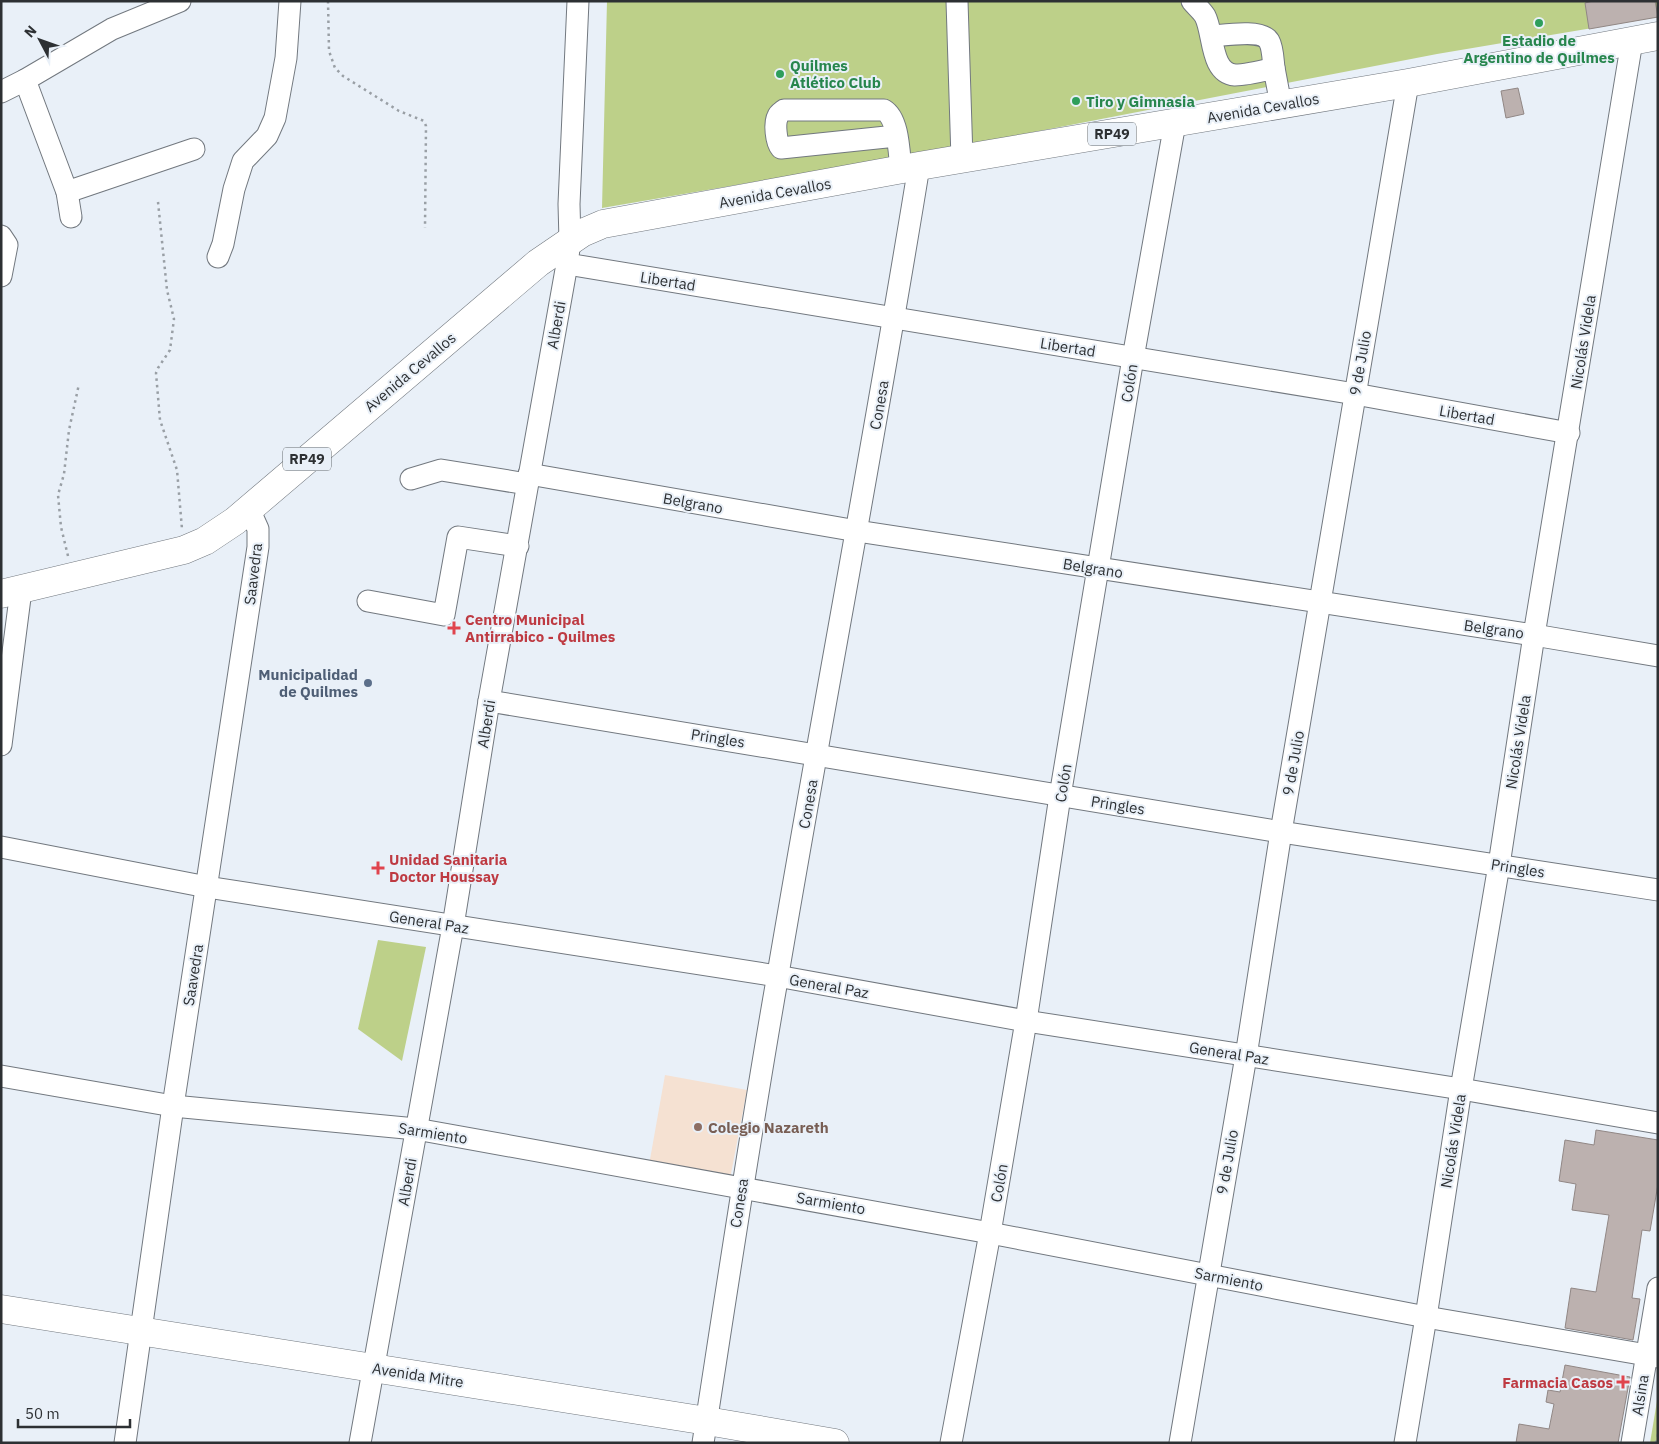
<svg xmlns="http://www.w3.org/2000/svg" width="1659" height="1444" font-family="'IBM Plex Sans',sans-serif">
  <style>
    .education { fill: #f5e1d2 }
    .green { fill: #bdd089 }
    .building { fill: #bcb1af; stroke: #918785 }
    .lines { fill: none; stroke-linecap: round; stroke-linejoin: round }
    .minor-casing { stroke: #72787f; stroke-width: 23 }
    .major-casing { stroke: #72787f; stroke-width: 29 }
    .path { stroke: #999fa5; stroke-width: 2.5; stroke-dasharray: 2.5 4; stroke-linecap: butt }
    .minor { stroke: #fff; stroke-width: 21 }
    .major { stroke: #fff; stroke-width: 28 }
    .leisure-dot { fill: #2e9e5b; stroke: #e9f0f8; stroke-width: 2 }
    .health-dot { fill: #e0444e; stroke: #e9f0f8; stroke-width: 2 }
    .service-dot { fill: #5c6f8a; stroke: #e9f0f8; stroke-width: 2 }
    .education-dot { fill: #8d6e63; stroke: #e9f0f8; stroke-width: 2 }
    .labels { text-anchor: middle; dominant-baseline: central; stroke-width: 4; stroke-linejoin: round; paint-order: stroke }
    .shield { fill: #e9f0f8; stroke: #656a6e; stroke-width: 1 }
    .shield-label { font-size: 14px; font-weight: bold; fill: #2d3033 }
    .leisure-label { font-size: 15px; font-weight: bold; fill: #27864d; stroke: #e9f0f8; text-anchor: start }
    .street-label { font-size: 15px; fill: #2d3033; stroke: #e9f0f8 }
    .health-label { font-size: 15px; font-weight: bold; fill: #be3a42; stroke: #e9f0f8; text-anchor: start }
    .service-label { font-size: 15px; font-weight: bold; fill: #4e5e75; stroke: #e9f0f8; text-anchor: end }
    .education-label { font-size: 15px; font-weight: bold; fill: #785e54; stroke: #e9f0f8; text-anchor: start }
  </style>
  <rect width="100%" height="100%" fill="#e9f0f8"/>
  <polygon class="education" points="665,1075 747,1090 730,1179 649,1165"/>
  <g class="green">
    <polygon points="607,1 1658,1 1658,17 1437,54 957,147 602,208"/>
    <polygon points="378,940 426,947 402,1061 358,1029"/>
    <polygon points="1658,1395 1658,1443 1650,1443"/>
  </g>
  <g class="building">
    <polygon points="1593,1 1655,1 1658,17 1589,29 1585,3"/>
    <polygon points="1518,88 1524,114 1506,118 1501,91"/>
    <polygon points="1596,1130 1658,1140 1658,1184 1650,1231 1642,1230 1632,1298 1640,1299 1633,1340 1565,1328 1571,1288 1596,1292 1609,1215 1572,1210 1576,1184 1559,1181 1565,1140 1594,1145"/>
    <polygon points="1565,1365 1630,1377 1618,1443 1516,1443 1519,1424 1549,1429 1554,1404 1546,1402 1548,1390 1560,1392"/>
  </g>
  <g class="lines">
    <g class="minor-casing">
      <g id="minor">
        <polyline points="957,1 962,159"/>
        <path d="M 1192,1 C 1196,6 1202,11 1205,16 C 1214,33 1210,73 1235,75 C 1247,75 1262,71 1274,68 L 1281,105"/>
        <path d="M 1212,36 C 1225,35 1262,29 1269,41 C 1273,48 1273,60 1274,68"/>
        <polyline points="25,80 67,192 71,217"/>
        <polyline points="1,92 25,80 112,29 180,1"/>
        <path d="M 896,136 L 781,148 C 776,142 774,123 778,116 C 779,113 782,112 784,110 L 884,110 C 899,119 899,153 901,170"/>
        <polyline points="67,192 194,149"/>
        <polyline points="1,236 7,245 1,276"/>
        <polyline points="218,257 223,244 234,189 243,161 267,136 275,118 286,58 290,1"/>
        <polyline points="567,264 1355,394 1569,433"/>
        <polyline points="529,474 857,531 1534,635 1658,656"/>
        <polyline points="411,479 441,470 527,484"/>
        <polyline points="368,601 444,615 458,537 518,546"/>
        <polyline points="489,701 1281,832 1658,890"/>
        <polyline points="1,745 21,590"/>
        <polyline points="1,847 207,887 777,976 1026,1021 1461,1089 1658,1123"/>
        <polyline points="1,1076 173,1106 416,1129 990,1233 1426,1317 1658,1357"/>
        <polyline points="125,1443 173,1106 258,547 258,529 249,509"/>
        <polyline points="360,1443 453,926 489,701 567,264 570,241 569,204 578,1"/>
        <path d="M 703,1443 C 727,1288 750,1134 777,980 C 823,708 875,438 919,166"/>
        <polyline points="951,1443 990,1233 1026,1021 1060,796 1133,358 1175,123"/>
        <polyline points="1180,1443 1246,1056 1281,832 1408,83"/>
        <polyline points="1405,1443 1426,1317 1461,1089 1499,865 1534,635 1632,41"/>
        <polyline points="1632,1443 1658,1288"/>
      </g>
    </g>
    <g class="major-casing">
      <g id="major">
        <polyline points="1,594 184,550 205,541 235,521 538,263 582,233 603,224 919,166 1408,83 1658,36"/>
        <polyline points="1,1309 707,1421 835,1443"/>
      </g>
    </g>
    <g class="path">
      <polyline points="328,1 329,51 335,68 343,76 399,111 424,121 426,126 425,228"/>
      <polyline points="158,202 167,290 174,319 170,350 158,368 156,373 160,420 177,470 182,529"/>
      <polyline points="68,556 61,527 58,495 64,474 69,430 79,384"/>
      <polyline points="1656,1443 1658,1434"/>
    </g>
    <use href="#minor" class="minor"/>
    <use href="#major" class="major"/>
  </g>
  <g class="leisure-dot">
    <circle cx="1539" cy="23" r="5"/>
    <circle cx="780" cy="74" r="5"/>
    <circle cx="1076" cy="101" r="5"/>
  </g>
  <g class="health-dot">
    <path d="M451.5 620.5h5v5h5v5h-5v5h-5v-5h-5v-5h5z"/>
    <path d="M375.5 860.5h5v5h5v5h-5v5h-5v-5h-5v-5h5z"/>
    <path d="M1620.5 1374.5h5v5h5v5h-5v5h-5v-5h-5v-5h5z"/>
  </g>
  <circle class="service-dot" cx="368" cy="683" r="5"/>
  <circle class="education-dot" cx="698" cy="1127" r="5"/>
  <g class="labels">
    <g class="shield">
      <rect x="1088" y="122.5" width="48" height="23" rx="4"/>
      <rect x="283" y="447.5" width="48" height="23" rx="4"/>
    </g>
    <g class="shield-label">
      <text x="1112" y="134">RP49</text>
      <text x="307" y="459">RP49</text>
    </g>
    <g class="leisure-label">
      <text x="1539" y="40" text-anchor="middle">Estadio de<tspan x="1539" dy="17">Argentino de Quilmes</tspan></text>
      <text x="790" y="65">Quilmes<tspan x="790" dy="17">Atlético Club</tspan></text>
      <text x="1086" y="101">Tiro y Gimnasia</text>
    </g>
    <g class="street-label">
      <text transform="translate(1263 108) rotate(-10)">Avenida Cevallos</text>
      <text transform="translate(775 193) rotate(-10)">Avenida Cevallos</text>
      <text transform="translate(668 281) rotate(9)">Libertad</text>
      <text transform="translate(556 325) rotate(-80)">Alberdi</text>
      <text transform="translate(1583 342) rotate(-81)">Nicolás Videla</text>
      <text transform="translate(1068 347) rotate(9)">Libertad</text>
      <text transform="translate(1360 363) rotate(-80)">9 de Julio</text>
      <text transform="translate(410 372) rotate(-40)">Avenida Cevallos</text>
      <text transform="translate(1129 383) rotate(-81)">Colón</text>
      <text transform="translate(879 405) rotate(-80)">Conesa</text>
      <text transform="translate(1467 415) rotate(10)">Libertad</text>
      <text transform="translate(693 503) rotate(10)">Belgrano</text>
      <text transform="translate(1093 568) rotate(9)">Belgrano</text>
      <text transform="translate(253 574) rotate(-83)">Saavedra</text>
      <text transform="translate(1494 629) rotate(8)">Belgrano</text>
      <text transform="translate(486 724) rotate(-81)">Alberdi</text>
      <text transform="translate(718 738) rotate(9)">Pringles</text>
      <text transform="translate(1518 742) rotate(-81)">Nicolás Videla</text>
      <text transform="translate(1293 763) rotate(-80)">9 de Julio</text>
      <text transform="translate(1063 783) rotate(-81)">Colón</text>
      <text transform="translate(808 804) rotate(-80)">Conesa</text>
      <text transform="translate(1118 805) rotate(9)">Pringles</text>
      <text transform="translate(1518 868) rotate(9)">Pringles</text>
      <text transform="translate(429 922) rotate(9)">General Paz</text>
      <text transform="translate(193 975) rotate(-81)">Saavedra</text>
      <text transform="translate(829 986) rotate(10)">General Paz</text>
      <text transform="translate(1229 1053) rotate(9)">General Paz</text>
      <text transform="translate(433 1133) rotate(9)">Sarmiento</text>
      <text transform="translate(1453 1141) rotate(-81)">Nicolás Videla</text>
      <text transform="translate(1227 1162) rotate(-80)">9 de Julio</text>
      <text transform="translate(407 1182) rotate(-80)">Alberdi</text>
      <text transform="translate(999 1183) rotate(-80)">Colón</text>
      <text transform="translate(739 1203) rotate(-81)">Conesa</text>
      <text transform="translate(831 1203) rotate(10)">Sarmiento</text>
      <text transform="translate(1229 1279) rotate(11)">Sarmiento</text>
      <text transform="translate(418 1375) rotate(9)">Avenida Mitre</text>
      <text transform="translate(1640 1395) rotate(-81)">Alsina</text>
    </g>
    <g class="health-label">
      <text x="465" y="619">Centro Municipal<tspan x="465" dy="17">Antirrabico - Quilmes</tspan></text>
      <text x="389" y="859">Unidad Sanitaria<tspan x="389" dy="17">Doctor Houssay</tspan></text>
      <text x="1613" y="1382" text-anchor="end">Farmacia Casos</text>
    </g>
    <g class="service-label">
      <text x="358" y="674">Municipalidad<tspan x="358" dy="17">de Quilmes</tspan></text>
    </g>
    <g class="education-label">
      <text x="708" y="1127">Colegio Nazareth</text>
    </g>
  </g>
  <rect width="1659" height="1444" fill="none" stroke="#2d3033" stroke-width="5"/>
  <g transform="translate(40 40) rotate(311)" stroke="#e9f0f8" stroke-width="4" paint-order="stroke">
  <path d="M0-4L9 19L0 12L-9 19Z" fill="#2d3033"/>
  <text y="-8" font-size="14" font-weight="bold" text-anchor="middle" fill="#2d3033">N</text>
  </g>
  <path d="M18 1419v8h112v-8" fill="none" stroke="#2d3033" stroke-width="2.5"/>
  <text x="25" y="1419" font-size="15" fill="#2d3033" stroke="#e9f0f8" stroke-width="4" paint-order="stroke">50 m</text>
</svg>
